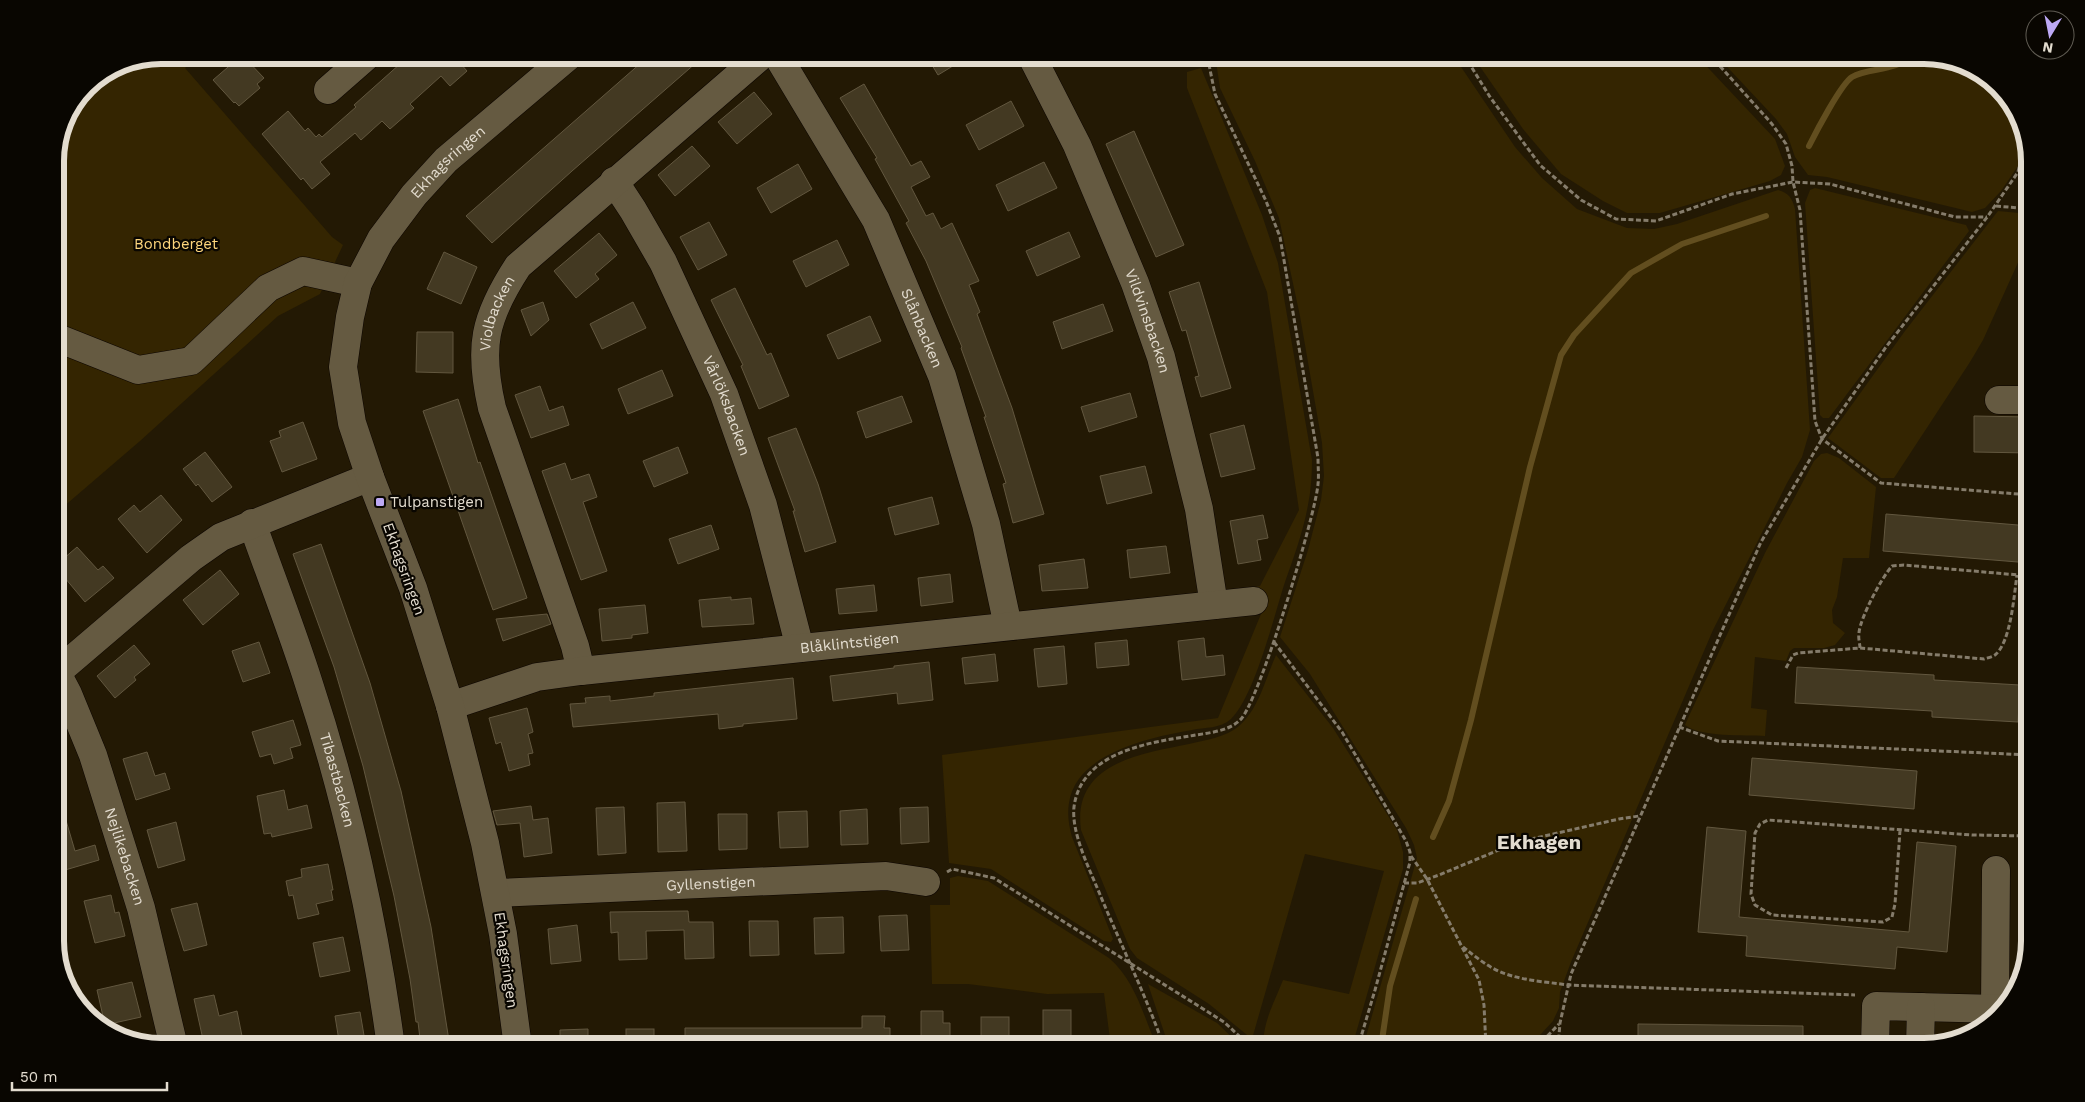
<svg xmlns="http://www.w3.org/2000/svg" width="2085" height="1102" font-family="'Work Sans',sans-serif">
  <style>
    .green { fill: #342501 }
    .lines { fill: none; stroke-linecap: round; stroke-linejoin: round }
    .stream { stroke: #624e1f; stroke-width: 6 }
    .building { fill: #433922; stroke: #62573f }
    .minor-casing { stroke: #0c0500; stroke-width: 29 }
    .path { stroke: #857c6b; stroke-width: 3; stroke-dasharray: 5 2.5; stroke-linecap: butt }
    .minor { stroke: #655a41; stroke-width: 28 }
    .poi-dot { fill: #bda9f5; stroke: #090601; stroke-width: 2 }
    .labels { text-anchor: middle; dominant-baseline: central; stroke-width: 4.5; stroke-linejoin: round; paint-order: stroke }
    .street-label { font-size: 15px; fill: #e3dccf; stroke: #090601 }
    .park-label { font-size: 15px; fill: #fdd57c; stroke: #090601 }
    .poi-label { font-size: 15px; fill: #e3dccf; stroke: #090601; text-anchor: start }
    .district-label { font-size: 20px; font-weight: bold; fill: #e3dccf; stroke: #090601 }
    .rim { fill: none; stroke: #e3dccf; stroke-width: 6 }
  </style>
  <rect width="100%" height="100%" fill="#231904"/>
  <g class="green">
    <polygon points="161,55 200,55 185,68 332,237 343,245 320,294 278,316 140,441 55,514 55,155 63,120 86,86 121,63"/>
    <path d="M 1215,55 L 1453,55 L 1515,147 L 1542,178 L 1577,209 L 1627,228 L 1654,229 L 1677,224 L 1778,190 C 1789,193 1792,198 1795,209 L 1810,430 L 1802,457 L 1787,483 L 1713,630 L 1571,962 L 1560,992 L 1559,1008 L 1553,1021 L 1529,1047 L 1363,1047 L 1417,858 L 1414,845 L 1406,828 L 1310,674 L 1280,637 L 1308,550 L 1321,500 L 1324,476 L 1322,443 L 1300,316 L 1279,218 L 1255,161 L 1220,88 Z"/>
    <polygon points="1472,55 1696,55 1775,139 1785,166 1781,175 1770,181 1660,213 1627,213 1603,201 1561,174 1523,129"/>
    <polygon points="1716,55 1924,55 1971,66 2012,102 2022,132 2018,166 2001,191 1985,208 1972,212 1827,177 1808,175 1795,157 1787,134 1776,119"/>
    <path d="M 1201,68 L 1262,215 L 1278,263 L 1312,460 C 1312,475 1311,490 1308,505 C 1303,533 1293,559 1284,585 C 1274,617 1254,697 1231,719 C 1220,729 1205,727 1192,730 C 1151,737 1076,753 1069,803 C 1067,814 1069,826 1072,837 L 1113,939 L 1111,942 L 1104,941 L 991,869 L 949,863 L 942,755 L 1218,718 L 1261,614 L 1256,587 L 1260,586 L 1299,510 L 1267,292 L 1187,88 L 1187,72 Z"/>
    <polygon points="1815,188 1966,225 1969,231 1829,418 1823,418 1820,415 1805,203 1810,190"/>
    <polygon points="1998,211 2030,214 2030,236 1983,340 1970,362 1894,478 1881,478 1828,438 1905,331"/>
    <path d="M 1827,453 L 1839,458 L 1876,487 L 1869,558 L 1843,558 L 1837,597 L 1832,610 L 1833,623 L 1845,633 L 1835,645 L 1824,648 L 1794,648 L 1790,651 L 1786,661 L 1755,657 L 1751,708 L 1767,710 L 1765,736 C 1745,735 1700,737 1685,725 L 1688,718 L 1765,553 L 1814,461 L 1821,454 Z"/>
    <path d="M 1276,655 L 1333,728 L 1397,830 L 1403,852 L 1403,869 L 1352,1047 L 1264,1047 C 1261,1025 1275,1001 1283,980 L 1349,994 L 1384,871 L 1305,854 L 1252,1039 L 1209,1004 L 1137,958 L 1130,949 L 1081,830 C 1072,763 1140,754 1189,744 C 1206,740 1226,737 1239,726 C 1259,709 1266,677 1276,655 Z"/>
    <path d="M 958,876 L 988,881 L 1109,958 C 1135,980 1144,1017 1157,1047 L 1111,1047 L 1104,993 L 1047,994 L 968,984 L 932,984 L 930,905 L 950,905 L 950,878 Z"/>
    <polygon points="1148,984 1217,1023 1242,1047 1169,1047"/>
  </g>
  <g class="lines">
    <g class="stream">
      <path d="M 1809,146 C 1816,132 1841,84 1852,77 C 1869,67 1896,72 1912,55"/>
      <polyline points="1433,837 1449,801 1471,720 1530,467 1561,355 1574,335 1631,273 1682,244 1766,216"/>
      <polyline points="1381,1047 1390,986 1416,899"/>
    </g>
  </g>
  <g class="building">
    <polygon points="242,55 264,78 257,84 260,88 239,106 235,102 234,103 213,80"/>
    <polygon points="410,55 453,55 467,71 450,86 441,76 410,104 414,108 390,129 382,121 361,140 355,133 320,162 330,174 312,189 303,178 301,180 262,134 288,111 305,131 308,128 316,137 319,134 322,137 356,107 354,105"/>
    <polygon points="650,55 705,55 572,171 492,243 466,216"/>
    <polygon points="926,55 971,55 938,75"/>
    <polygon points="864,84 911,166 921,161 930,177 911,187 926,216 933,213 941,229 952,223 979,281 969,285 980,312 977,314 1012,408 1044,514 1013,523 1003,484 1006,483 984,417 986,417 961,348 962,347 926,261 906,223 909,221 875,159 877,158 840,98"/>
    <polygon points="754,92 772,114 737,144 718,122"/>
    <polygon points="1011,101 1024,126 979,150 966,125"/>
    <polygon points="1134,131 1184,245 1156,257 1106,144"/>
    <polygon points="692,146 710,166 675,196 658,175"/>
    <polygon points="1044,162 1057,188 1008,211 996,185"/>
    <polygon points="798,164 812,189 771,213 757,188"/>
    <polygon points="709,222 727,255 698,270 680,237"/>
    <polygon points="1069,232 1080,257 1037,276 1026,251"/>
    <polygon points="599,233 617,255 595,274 599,279 576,298 554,271"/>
    <polygon points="837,240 849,265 806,287 793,261"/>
    <polygon points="444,252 477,267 461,304 427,289"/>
    <polygon points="1199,282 1231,388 1201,397 1195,377 1199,376 1186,330 1182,331 1169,292"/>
    <polygon points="735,288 767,355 771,353 789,396 759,409 741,366 743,365 711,300"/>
    <polygon points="543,302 549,320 531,336 521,310"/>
    <polygon points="633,302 646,328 602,349 590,324"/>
    <polygon points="1103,304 1113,331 1062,349 1053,322"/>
    <polygon points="870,316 881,341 838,359 827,335"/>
    <polygon points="417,332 453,332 453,373 416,372"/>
    <polygon points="662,370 673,396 628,414 618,389"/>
    <polygon points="540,386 549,411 563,406 569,425 531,438 515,395"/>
    <polygon points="1130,393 1137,417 1089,432 1081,407"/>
    <polygon points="902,396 912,422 866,438 857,412"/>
    <polygon points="458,399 478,463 480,462 527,598 493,610 423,411"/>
    <polygon points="1974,416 2030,417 2030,453 1974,452"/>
    <polygon points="303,422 317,459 282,472 270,441 281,437 279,431"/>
    <polygon points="1244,425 1255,469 1221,477 1210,434"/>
    <polygon points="796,428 818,484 836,542 805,552 793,511 795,511 768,438"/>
    <polygon points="678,447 688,473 654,487 643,461"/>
    <polygon points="205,452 232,487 212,502 198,484 196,486 183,469"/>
    <polygon points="565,463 571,480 589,474 597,497 583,502 607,571 581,580 542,471"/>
    <polygon points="1145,466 1152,493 1107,504 1100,476"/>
    <polygon points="161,495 182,520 147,553 118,519 134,505 140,512"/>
    <polygon points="932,497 939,524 895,535 888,508"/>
    <polygon points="1886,514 2030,526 2030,563 1883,551"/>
    <polygon points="1263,515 1268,538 1257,540 1261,560 1238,564 1230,521"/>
    <polygon points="711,525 719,549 678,564 669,539"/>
    <polygon points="321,544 370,683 401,791 431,927 450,1047 421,1047 418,1022 416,1022 410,979 394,896 363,766 334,667 293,554"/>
    <polygon points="1166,546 1170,573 1130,578 1127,550"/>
    <polygon points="77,547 98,570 103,566 114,578 85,602 55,566"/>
    <polygon points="1084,559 1088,588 1042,591 1039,565"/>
    <polygon points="220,570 239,594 203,625 183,600"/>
    <polygon points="950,574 953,602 921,606 918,578"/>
    <polygon points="874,585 877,611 839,614 836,589"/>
    <polygon points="731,597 731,600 751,598 754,624 702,627 699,600"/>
    <polygon points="645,605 648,633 632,635 632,638 602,641 599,609"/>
    <polygon points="547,614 551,624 503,641 496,619"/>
    <polygon points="1204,638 1206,657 1223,655 1225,675 1182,680 1178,641"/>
    <polygon points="1127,640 1129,665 1097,668 1095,643"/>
    <polygon points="259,642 270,673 243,682 232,651"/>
    <polygon points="134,645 150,664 134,677 136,680 115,698 97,676"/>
    <polygon points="1064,646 1067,684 1038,687 1034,649"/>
    <polygon points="995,654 998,681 965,684 962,658"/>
    <polygon points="929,662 933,700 898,704 897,693 833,701 830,676 894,668 894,666"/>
    <polygon points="1797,667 1934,675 1934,680 2020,685 2018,722 1932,717 1932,711 1795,703"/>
    <polygon points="793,678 797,719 743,724 743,726 719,729 718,714 573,727 570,704 586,703 585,698 610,696 610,701 654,696 654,693"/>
    <polygon points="527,708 533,732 528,734 533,753 528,754 530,765 509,771 501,742 496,744 489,718"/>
    <polygon points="293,720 301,745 290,748 293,758 274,764 271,754 260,757 252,732"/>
    <polygon points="147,752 155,776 165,773 170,789 136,800 123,759"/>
    <polygon points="1752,758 1917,771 1914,809 1749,795"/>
    <polygon points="284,790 288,810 307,805 312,828 272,837 271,833 264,834 257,796"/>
    <polygon points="60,800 75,851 95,845 99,860 55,873 55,801"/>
    <polygon points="685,802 687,851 658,852 657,803"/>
    <polygon points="531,806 533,820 548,818 552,853 524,857 520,823 497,825 493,811"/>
    <polygon points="624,807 626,853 598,855 596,808"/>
    <polygon points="928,807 929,842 901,844 900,808"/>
    <polygon points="867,809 868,844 841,845 840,811"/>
    <polygon points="807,811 808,847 780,848 778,812"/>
    <polygon points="718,814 747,814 747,849 719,850"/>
    <polygon points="176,822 185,860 158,868 147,830"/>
    <polygon points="1707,827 1746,831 1739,917 1909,932 1917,842 1956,846 1947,952 1897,947 1895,969 1746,956 1747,936 1698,932"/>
    <polygon points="328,864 333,890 331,890 333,900 316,904 319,914 298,919 293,895 289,896 286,881 302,877 301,869"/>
    <polygon points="111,895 115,913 119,912 125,936 95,943 84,901"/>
    <polygon points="197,903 207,945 184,951 171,909"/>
    <polygon points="688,911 689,922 713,922 714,958 685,959 684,930 646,931 647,959 619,960 618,932 611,933 610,912"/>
    <polygon points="907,915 909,950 881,951 879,916"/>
    <polygon points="843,917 844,953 815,954 814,918"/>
    <polygon points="749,921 778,921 779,955 750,956"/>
    <polygon points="577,925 581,961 551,964 548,929"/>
    <polygon points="343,937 350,971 320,977 313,943"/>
    <polygon points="132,982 141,1017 105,1025 97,990"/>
    <polygon points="214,995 219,1016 237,1011 242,1036 204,1044 194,999"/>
    <rect x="1043" y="1010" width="28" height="36"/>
    <polygon points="921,1011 943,1011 943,1023 950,1023 950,1047 921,1047"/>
    <polygon points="360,1012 366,1047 340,1047 335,1016"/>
    <polygon points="862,1016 885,1016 884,1028 890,1028 890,1047 685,1047 685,1028 862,1028"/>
    <rect x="981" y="1017" width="28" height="30"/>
    <polygon points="1638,1024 1803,1026 1803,1047 1638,1047"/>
    <polygon points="588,1029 588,1047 560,1047 560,1030"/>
    <rect x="626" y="1029" width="28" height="18"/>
  </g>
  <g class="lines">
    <g class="minor-casing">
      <g id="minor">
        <path id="s1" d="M 777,55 L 876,220 L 942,376 L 986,524 L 1008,626"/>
        <path id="s2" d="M 1031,55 L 1077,145 L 1135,283 L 1161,357 L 1199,509 L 1214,605"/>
        <polyline points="328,90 368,55"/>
        <path id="s3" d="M 614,181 L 633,210 L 663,262 L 724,394 L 763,505 L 800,648"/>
        <polyline points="55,337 138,370 191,361 268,288 303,271 358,283"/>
        <polyline points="1999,400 2030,400"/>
        <path id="s4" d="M 252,523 C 271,577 292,630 309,684 C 347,799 375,928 391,1047"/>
        <path id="s5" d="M 581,671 L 575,646 L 492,408 C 478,347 484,318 518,266 L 762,55"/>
        <path id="s6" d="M 57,673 L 68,694 L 93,755 L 141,908 L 174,1047"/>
        <polyline points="55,674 191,558 221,537 370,477"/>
        <path id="s7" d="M 450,706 L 537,677 L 581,671 L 1254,601"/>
        <path id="s8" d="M 496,893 L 886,876 L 926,882"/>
        <polyline points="1995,1009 1996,870"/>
        <path id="s9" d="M 518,1047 L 503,934 L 485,843 L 450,706 L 413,588 L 370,477 L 352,423 L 343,367 L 350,317 L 358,283 L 381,239 L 414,195 L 446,160 L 570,55"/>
        <polyline points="1875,1047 1876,1006 2000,1009"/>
        <polyline points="1920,1047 1921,1007"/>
      </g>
    </g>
    <g class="path">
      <polyline points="1464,55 1490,97 1540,165 1581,200 1616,219 1656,221 1732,194 1793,182 1830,184 1955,217 1987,217"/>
      <polyline points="1710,55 1772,124 1786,144 1792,166 1793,182 1800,210 1815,421 1822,439 1881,483 2030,495"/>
      <polyline points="2019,172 2030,165"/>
      <polyline points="1996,206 2030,209"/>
      <polyline points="1274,642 1342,732 1406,841 1410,852 1410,862 1375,990 1358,1047"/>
      <path d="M 1860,648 C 1860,644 1858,638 1859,633 C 1860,618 1882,577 1892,566 L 1904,565 L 2030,576"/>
      <path d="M 1786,668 L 1793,655 L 1798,653 L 1860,648 L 1984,659 C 1987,658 1992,657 1995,655 C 2011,642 2014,595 2017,575"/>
      <polyline points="1679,727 1718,741 2030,755"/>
      <polyline points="1900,830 1895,904 1892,917 1883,922 1772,915 1755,905 1751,894 1755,833 1760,824 1768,820 1972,835 2030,836"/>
      <polyline points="1411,856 1427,879 1479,980 1484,1005 1486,1047"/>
      <polyline points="947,872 952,869 994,878 1224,1022 1251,1047"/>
      <polyline points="1404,883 1417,883 1439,875 1518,842 1619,819 1639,816"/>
      <path d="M 1463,947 C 1476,957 1490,969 1506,974 C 1526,981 1548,982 1568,985 L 1855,995"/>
      <path d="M 1164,1047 C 1146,996 1122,947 1101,897 C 1091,872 1071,834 1074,807 C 1081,753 1146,743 1190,736 C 1206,733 1228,732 1240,720 C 1258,705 1316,514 1318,484 C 1319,476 1318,467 1318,458 L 1280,237 L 1266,201 L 1215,94 L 1207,55"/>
      <polyline points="1537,1047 1559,1024"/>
      <polyline points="1558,1047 1560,1023 1571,974 1761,542 1822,439 1886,347 1988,216 2018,172 2025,141"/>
    </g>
    <use href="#minor" class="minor"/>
  </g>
  <rect class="poi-dot" x="375" y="497" width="10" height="10" rx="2.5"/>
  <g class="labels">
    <g class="street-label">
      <text stroke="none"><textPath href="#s9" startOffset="942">Ekhagsringen</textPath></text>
      <text stroke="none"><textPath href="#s5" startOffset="375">Violbacken</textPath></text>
      <text stroke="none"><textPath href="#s2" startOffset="291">Vildvinsbacken</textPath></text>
      <text stroke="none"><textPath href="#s1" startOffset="310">Slånbacken</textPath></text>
      <text stroke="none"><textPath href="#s3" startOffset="252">Vårlöksbacken</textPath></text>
      <text transform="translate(404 569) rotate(70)">Ekhagsringen</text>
      <text stroke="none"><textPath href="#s7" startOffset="406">Blåklintstigen</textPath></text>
      <text stroke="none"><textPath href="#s4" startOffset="271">Tibastbacken</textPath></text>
      <text stroke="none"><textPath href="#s6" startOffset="196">Nejlikebacken</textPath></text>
      <text stroke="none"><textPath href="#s8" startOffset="215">Gyllenstigen</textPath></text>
      <text transform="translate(506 960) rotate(82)">Ekhagsringen</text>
    </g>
    <g class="park-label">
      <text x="176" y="244">Bondberget</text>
    </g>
    <g class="poi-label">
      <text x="390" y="502">Tulpanstigen</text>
    </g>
    <g class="district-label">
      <text x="1539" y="842">Ekhagen</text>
    </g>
  </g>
  <path d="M0 0H2085V1102H0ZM161 64H1924A97 97 0 0 1 2021 161V941A97 97 0 0 1 1924 1038H161A97 97 0 0 1 64 941V161A97 97 0 0 1 161 64Z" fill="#090601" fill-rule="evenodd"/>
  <path class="rim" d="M161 64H1924A97 97 0 0 1 2021 161V941A97 97 0 0 1 1924 1038H161A97 97 0 0 1 64 941V161A97 97 0 0 1 161 64Z"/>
  <g transform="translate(2050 35) rotate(190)"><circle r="24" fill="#090601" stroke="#605c53"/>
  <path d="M0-4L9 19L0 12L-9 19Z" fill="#bda9f5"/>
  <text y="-8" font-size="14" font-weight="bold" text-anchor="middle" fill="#e3dccf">N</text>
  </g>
  <path d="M12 1082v8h155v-8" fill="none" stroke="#e3dccf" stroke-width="2.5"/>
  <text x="20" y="1082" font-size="15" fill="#e3dccf" stroke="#090601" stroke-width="4" paint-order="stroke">50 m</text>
</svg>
